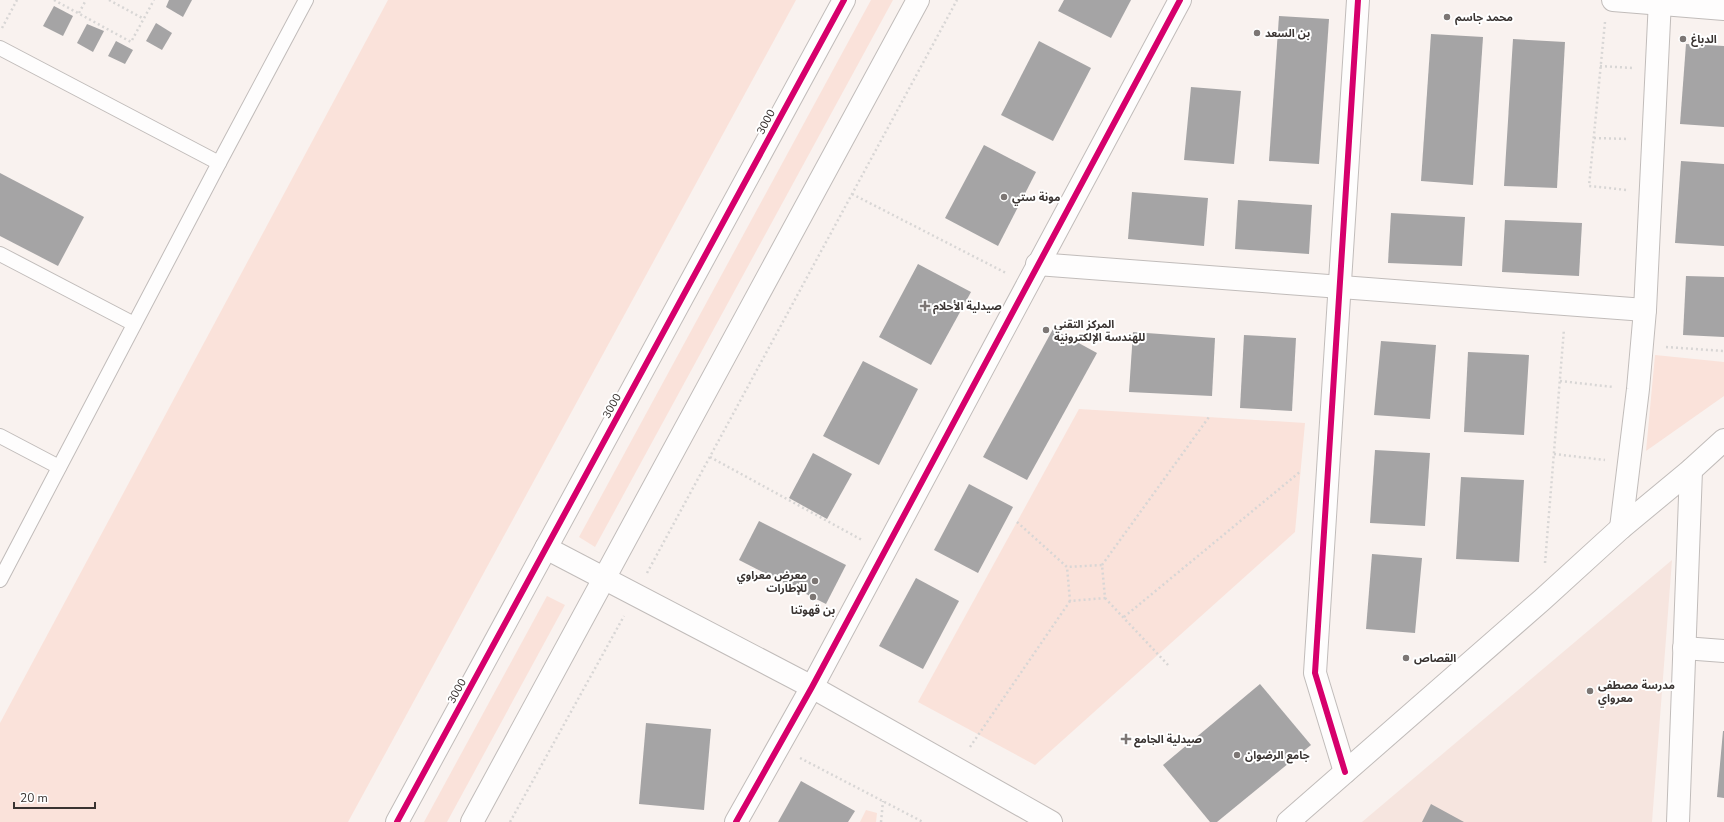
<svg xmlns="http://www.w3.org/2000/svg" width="1724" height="822" font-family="'Nunito Sans','Noto Sans Arabic',sans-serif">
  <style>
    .built { fill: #f6e5df }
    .green { fill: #fae2da }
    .building { fill: #a5a4a5 }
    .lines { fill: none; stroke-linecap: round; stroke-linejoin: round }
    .service-casing { stroke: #c1bcba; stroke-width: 16 }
    .minor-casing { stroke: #c1bcba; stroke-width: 24 }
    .tertiary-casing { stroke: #c1bcba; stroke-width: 24 }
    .path { stroke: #d8d6d5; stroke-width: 2.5; stroke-dasharray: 2 3; stroke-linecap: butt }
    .service { stroke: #fefdfd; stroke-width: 14 }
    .minor { stroke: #fefdfd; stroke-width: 22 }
    .tertiary { stroke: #fefdfd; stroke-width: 22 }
    .cycleway-casing { stroke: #fff; stroke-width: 8 }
    .cycleway { stroke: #d6006c; stroke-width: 6 }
    .poi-dot { fill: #7c7674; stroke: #fff; stroke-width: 1.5 }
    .labels { text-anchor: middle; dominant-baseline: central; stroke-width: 4; stroke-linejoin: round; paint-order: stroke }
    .poi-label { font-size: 11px; font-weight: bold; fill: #393331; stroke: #fff; text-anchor: start }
    .street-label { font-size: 11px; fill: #393331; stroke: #fff }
  </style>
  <rect width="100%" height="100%" fill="#f9f2ef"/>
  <polygon class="built" points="1672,560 1652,822 1362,822"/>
  <g class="green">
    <polygon points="388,0 796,0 348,822 0,822 0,723"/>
    <polygon points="871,0 893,0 595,547 579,537"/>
    <polygon points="1655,355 1724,362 1724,396 1646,451"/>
    <polygon points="1079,409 1305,423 1295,532 1035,765 918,702"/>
    <polygon points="547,596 565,605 447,822 424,822"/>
    <polygon points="866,810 877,813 876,822 860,822"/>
  </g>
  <g class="building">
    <polygon points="169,0 192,0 183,17 166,7"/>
    <polygon points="1064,0 1131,0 1111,38 1058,11"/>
    <polygon points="54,6 73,16 63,36 43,26"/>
    <polygon points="1279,16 1329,19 1319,164 1269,161"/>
    <polygon points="156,23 172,33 162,50 146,41"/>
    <polygon points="87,24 104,31 93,52 77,43"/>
    <polygon points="1431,34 1483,37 1473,185 1421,181"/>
    <polygon points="1513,39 1565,42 1557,188 1504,186"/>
    <polygon points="116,41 133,50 125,64 108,56"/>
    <polygon points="1039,41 1091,68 1053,141 1001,115"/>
    <polygon points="1686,44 1724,46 1724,127 1680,124"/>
    <polygon points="1191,87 1241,91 1234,164 1184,160"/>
    <polygon points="984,145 1036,172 998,246 945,218"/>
    <polygon points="1681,161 1724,164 1724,246 1675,243"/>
    <polygon points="0,173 84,217 58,266 0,236"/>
    <polygon points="1132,192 1208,198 1204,246 1128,239"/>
    <polygon points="1238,200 1312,205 1309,254 1235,249"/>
    <polygon points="1391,213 1465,217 1462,266 1388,263"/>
    <polygon points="1505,220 1582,223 1579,276 1502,272"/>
    <polygon points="918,264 971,292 931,365 879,337"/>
    <polygon points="1686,276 1724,277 1724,337 1683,335"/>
    <polygon points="1053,329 1097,353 1027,480 983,457"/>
    <polygon points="1133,332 1215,338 1212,396 1129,392"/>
    <polygon points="1244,335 1296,338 1292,411 1240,408"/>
    <polygon points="1381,341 1436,345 1430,419 1374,415"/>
    <polygon points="1468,352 1529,355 1524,435 1464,432"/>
    <polygon points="863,361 918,389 879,465 823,436"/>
    <polygon points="1375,450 1430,453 1425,526 1370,523"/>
    <polygon points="813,453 852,474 827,519 789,498"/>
    <polygon points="1461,477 1524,480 1519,562 1456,559"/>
    <polygon points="969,484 1013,507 978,573 934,550"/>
    <polygon points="759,521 846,565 826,604 739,560"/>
    <polygon points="1372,554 1422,558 1415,633 1366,629"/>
    <polygon points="916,578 959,601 923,669 879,646"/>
    <polygon points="1260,684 1311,745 1217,822 1210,822 1163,765"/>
    <polygon points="646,723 711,729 704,810 639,804"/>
    <polygon points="1723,731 1724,731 1724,798 1717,797"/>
    <polygon points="801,781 855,811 848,822 778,822"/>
    <polygon points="1431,804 1464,822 1422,822"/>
  </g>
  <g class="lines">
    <g class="service-casing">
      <g id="service">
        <polyline points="0,48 219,163"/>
        <polyline points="0,254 134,324"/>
        <polyline points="0,436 59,467"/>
        <polyline points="0,580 219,163 306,0"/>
      </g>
    </g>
    <g class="minor-casing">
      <g id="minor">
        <polyline points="1613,0 1724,9"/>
        <polyline points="1037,264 1645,310"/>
        <polyline points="1621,528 1638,389 1645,310 1660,0"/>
        <polyline points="546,548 812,687 1051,822"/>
        <polyline points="1684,648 1724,651"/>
        <polyline points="1345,772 1315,673 1358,0"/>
        <polyline points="736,822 812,687 1180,0"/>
        <polyline points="1288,822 1542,600 1621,528 1691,470 1724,440"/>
        <polyline points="1678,822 1691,470"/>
      </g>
    </g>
    <g class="tertiary-casing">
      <g id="tertiary">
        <polyline points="397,822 844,0"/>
        <polyline points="472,822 918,0"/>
      </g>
    </g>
    <g class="path">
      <polyline points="54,0 131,42 154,0"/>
      <polyline points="109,0 144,19"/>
      <polyline points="79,13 86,0"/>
      <polyline points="1605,22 1589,186 1627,190"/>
      <polyline points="2,28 17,0"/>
      <polyline points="1600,66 1632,68"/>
      <polyline points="1594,138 1629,139"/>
      <polyline points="852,194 1006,273"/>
      <polyline points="1666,347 1724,351"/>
      <polyline points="1560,381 1613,387"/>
      <polyline points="1554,454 1605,460"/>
      <polyline points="710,457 862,540"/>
      <polyline points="1017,522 1067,567 1070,601 1105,598 1102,565 1067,567"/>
      <polyline points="1545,563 1564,329"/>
      <polyline points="1102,565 1209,417"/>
      <polyline points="647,573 957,0"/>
      <polyline points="1105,598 1169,666"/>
      <polyline points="1124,617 1301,471"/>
      <polyline points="970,747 1070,601"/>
      <polyline points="800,758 923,822"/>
      <polyline points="510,822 624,616"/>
      <polyline points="881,822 883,801"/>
    </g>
    <use href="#service" class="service"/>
    <use href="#minor" class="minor"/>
    <use href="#tertiary" class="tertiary"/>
    <g class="cycleway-casing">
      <g id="cycleway">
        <polyline points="1345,772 1315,673 1358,0"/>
        <polyline points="397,822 844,0"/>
        <polyline points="736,822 812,687 1180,0"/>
      </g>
    </g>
    <use href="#cycleway" class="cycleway"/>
  </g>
  <g class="poi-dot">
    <circle cx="1447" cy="17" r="4"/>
    <circle cx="1257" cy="33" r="4"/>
    <circle cx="1683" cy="39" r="4"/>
    <circle cx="1004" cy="197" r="4"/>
    <path d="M923 300h4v4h4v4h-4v4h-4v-4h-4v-4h4z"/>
    <circle cx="1046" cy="330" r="4"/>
    <circle cx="815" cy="581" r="4"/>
    <circle cx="813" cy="597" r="4"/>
    <circle cx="1406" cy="658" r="4"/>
    <circle cx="1590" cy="691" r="4"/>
    <path d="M1124 733h4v4h4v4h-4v4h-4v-4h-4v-4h4z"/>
    <circle cx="1237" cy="755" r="4"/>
  </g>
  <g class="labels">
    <g class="poi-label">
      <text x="1455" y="17">محمد جاسم</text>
      <text x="1265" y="33">بن السعد</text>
      <text x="1691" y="39">الدباغ</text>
      <text x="1012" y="197">مونة ستي</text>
      <text x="933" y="306">صيدلية الأحلام</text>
      <text x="1054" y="324">المركز التقني<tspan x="1054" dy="13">للهندسة الإلكترونية</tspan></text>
      <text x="807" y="575" text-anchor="end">معرض معراوي<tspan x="807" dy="13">للإطارات</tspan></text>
      <text x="813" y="610" text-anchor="middle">بن قهوتنا</text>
      <text x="1414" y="658">القصاص</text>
      <text x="1598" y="685">مدرسة مصطفى<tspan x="1598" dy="13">معرواي</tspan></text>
      <text x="1134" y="739">صيدلية الجامع</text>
      <text x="1245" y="755">جامع الرضوان</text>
    </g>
    <g class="street-label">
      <text transform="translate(766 122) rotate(-62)">3000</text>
      <text transform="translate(612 406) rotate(-61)">3000</text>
      <text transform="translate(457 691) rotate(-61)">3000</text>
    </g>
  </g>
  <path d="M14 802v6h81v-6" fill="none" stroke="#393331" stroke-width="2"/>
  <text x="20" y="802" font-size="12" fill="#393331" stroke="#ffffff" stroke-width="3" paint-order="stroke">20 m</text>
</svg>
